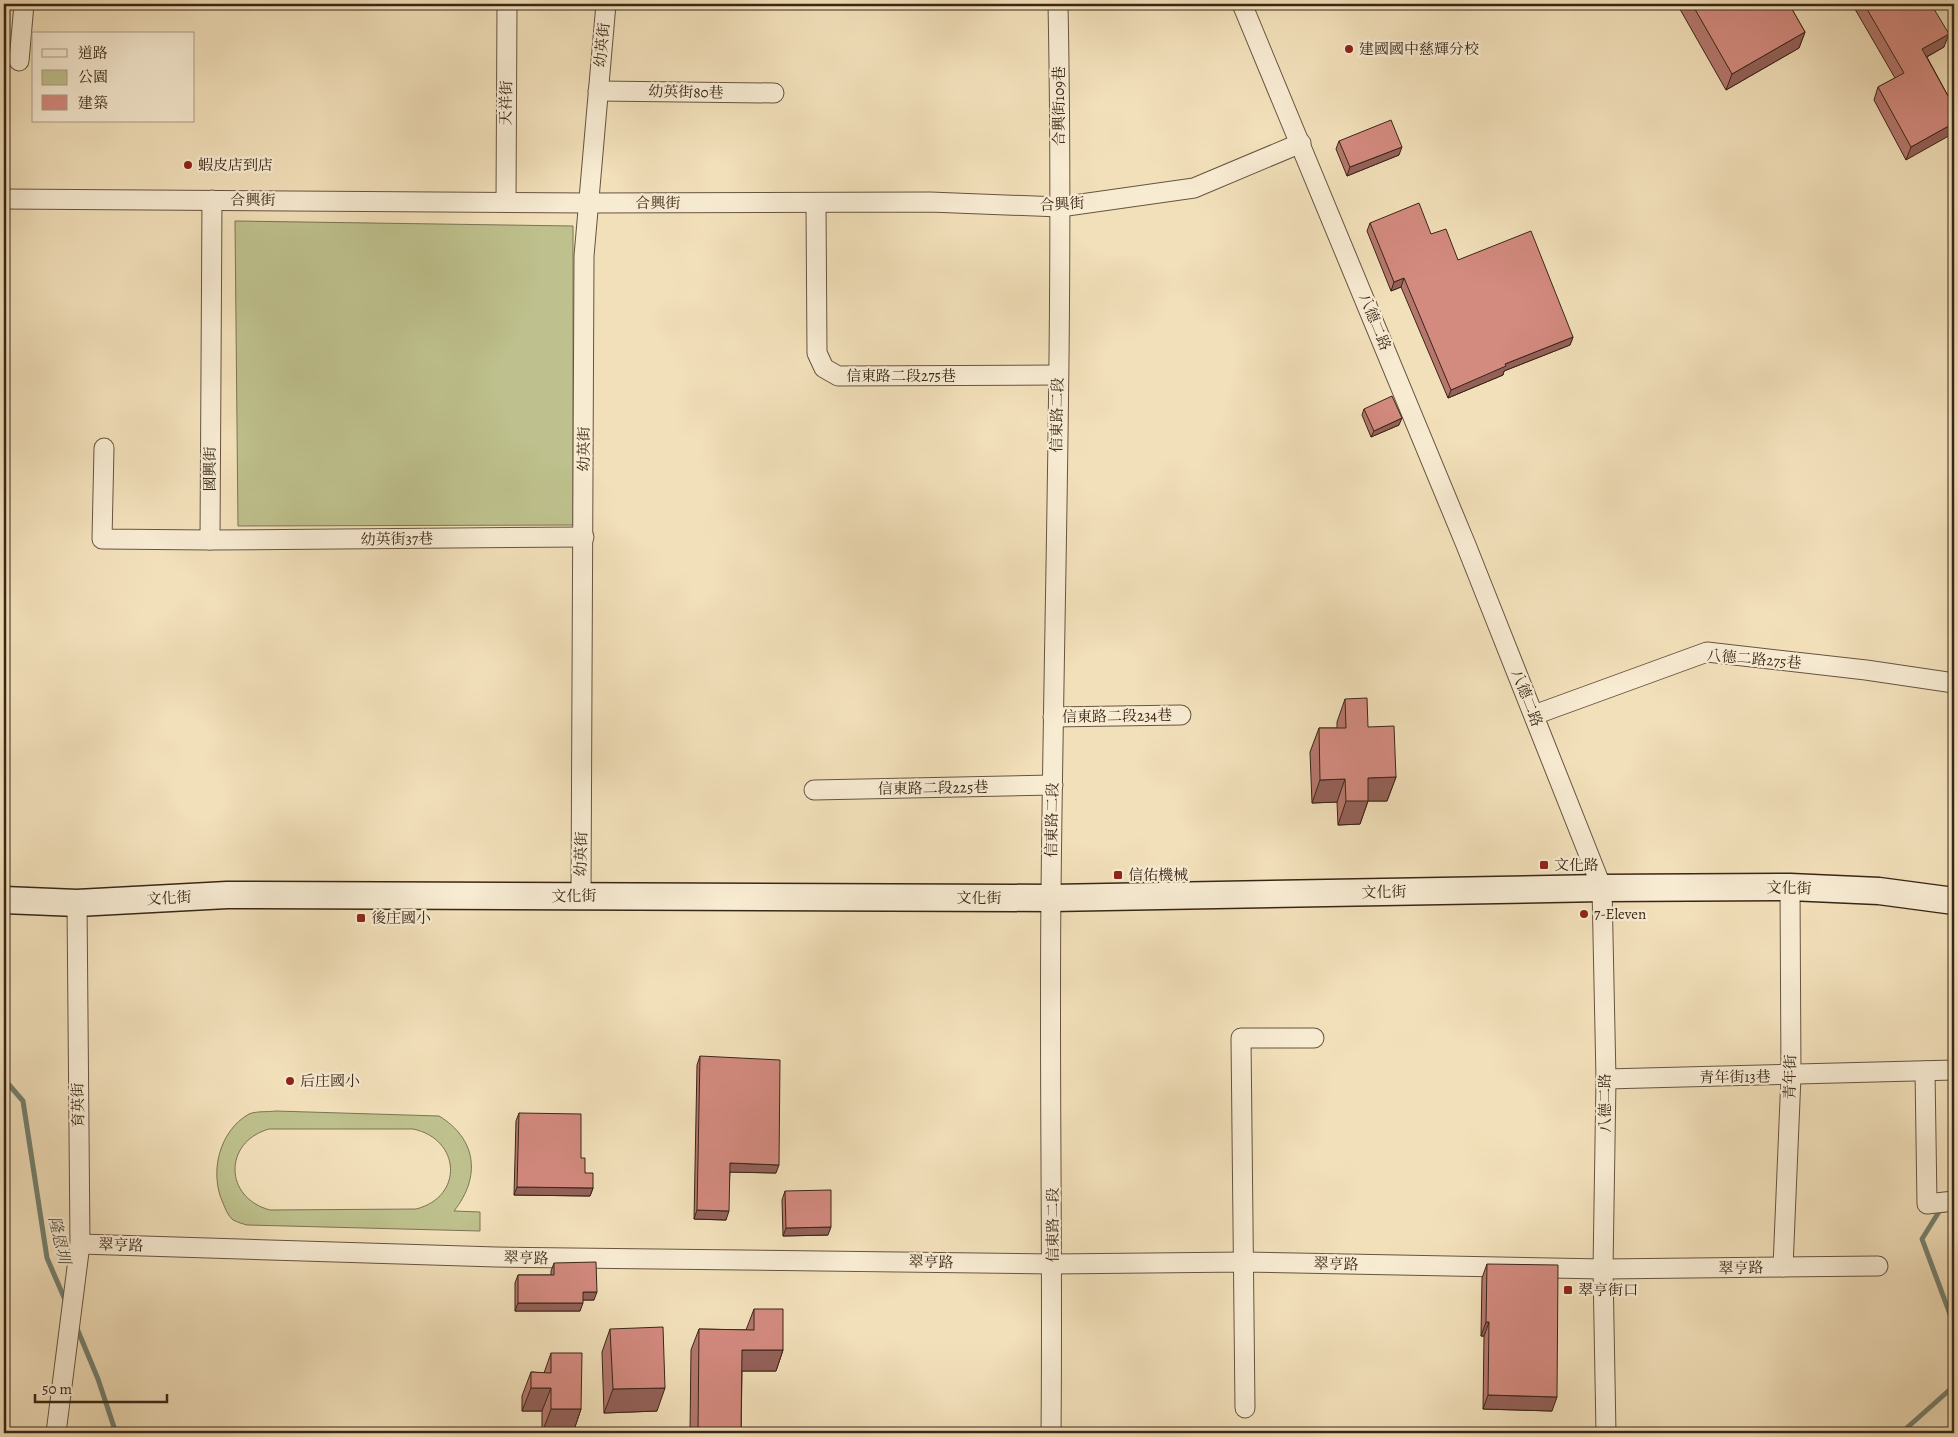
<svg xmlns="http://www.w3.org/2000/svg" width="1958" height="1437" font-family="Alegreya,'Noto Serif TC',serif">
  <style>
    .green { fill: #bec18d; stroke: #7c7452; fill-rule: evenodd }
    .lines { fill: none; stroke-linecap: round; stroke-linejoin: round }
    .stream { stroke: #748170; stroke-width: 5 }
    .street-casing { stroke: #67543f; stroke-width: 21 }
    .secondary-casing { stroke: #392616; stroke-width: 29 }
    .street { stroke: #f7ebd2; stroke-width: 19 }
    .secondary { stroke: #f7ebd2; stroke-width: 26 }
    .wall { fill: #b5776d; stroke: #392616 }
    .shaded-wall { fill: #946159; stroke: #392616 }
    .building { fill: #d38a7f; stroke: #392616 }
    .poi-dot { fill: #8f2418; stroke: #f7ebd2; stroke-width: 2 }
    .labels { text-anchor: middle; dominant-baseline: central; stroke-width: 4.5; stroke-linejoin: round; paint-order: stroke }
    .street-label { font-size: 15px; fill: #392616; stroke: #f7ebd2 }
    .poi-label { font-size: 15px; fill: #392616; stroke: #f7ebd2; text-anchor: start }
    .water-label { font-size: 16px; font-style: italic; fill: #575343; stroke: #f7ebd2 }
  </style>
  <rect width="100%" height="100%" fill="#f2e0ba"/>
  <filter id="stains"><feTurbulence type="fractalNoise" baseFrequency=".004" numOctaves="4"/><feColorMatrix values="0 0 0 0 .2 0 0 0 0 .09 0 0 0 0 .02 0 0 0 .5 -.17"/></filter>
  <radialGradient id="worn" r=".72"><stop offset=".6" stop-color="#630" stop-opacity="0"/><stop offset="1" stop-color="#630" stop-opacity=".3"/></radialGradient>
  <g class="green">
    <polygon points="235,221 573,226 573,525 238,526"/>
    <path d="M 276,1111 L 439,1116 C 477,1139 481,1177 454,1211 L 480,1212 L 480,1231 L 247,1225 C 243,1224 237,1222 233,1220 C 228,1216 225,1208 223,1203 C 209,1173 219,1131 249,1114 C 256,1111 268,1112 276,1111 ZM 269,1129 L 413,1129 C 461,1139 464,1197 416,1209 L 270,1210 C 224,1198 223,1142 269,1129 Z"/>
  </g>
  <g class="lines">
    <g class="stream">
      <polyline points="4,1079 23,1101 47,1258 66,1302"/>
      <polyline points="1944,1210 1940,1210 1922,1239 1954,1325"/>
      <polyline points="76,1326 98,1379 116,1433"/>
      <polyline points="1901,1433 1954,1386"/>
    </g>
    <g class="street-casing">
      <g id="street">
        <polyline points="1242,4 1466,545 1602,888 1606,1079 1603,1269 1606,1433"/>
        <polyline points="19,61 24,4"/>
        <polyline points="598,91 774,93"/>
        <polyline points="4,199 589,203 930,202 1060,207 1194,188 1301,143"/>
        <polyline points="506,202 507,4"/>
        <polyline points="816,203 817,353 824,368 838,376 1058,375"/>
        <polyline points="104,448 102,539 210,540 212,200"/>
        <polyline points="210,540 584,537"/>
        <polyline points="1534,715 1707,652 1866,670 1954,683"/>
        <polyline points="1053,717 1181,715"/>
        <polyline points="814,790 1053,785"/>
        <polyline points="581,896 584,256 606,4"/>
        <polyline points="1925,1071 1927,1204 1954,1201"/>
        <polyline points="1606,1079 1954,1070"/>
        <polyline points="80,1244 496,1257 1053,1264 1244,1262 1603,1269 1878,1266"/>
        <polyline points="1783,1267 1791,1076 1790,887"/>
        <polyline points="1245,1408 1241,1038 1314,1038"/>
        <polyline points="56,1433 80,1244 77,903"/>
        <path d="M 1051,1433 C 1053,1254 1049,1074 1051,894 C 1054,598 1064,301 1058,4"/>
      </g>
    </g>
    <g class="secondary-casing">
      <polyline id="secondary" points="4,900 77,903 227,895 1051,898 1602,888 1790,887 1879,891 1954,901"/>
    </g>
    <use href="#street" class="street"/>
    <use href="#secondary" class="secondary"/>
  </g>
  <g class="wall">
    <polygon points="1677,4 1789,4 1805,32 1799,48 1726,90"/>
    <polygon points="1852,4 1931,4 1944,47 1927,57 1954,107 1906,160 1874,100 1878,87 1895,78"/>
    <polygon points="1339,141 1399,155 1347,176 1336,149"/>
    <polygon points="1370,223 1431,234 1458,260 1573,337 1570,345 1504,371 1503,375 1448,398 1401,287 1391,291 1367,231"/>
    <polygon points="1364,409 1399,425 1371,437 1362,415"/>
    <polygon points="1345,699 1368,727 1396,777 1387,801 1368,801 1360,824 1338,825 1337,802 1312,803 1310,752 1319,728 1337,728 1337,722"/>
    <polygon points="700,1056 776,1173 730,1172 726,1220 694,1219 697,1065"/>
    <polygon points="519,1113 581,1158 585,1173 593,1188 590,1196 514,1195 516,1121"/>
    <polygon points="785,1191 828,1235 783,1236 782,1200"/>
    <polygon points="554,1263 594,1300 583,1300 580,1311 515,1311 515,1283 518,1275 551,1275 551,1271"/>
    <polygon points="1487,1264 1552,1411 1483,1409 1484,1336 1481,1336 1482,1278"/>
    <polygon points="754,1309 783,1350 776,1371 742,1371 741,1433 690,1433 691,1350 699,1329 746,1330"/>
    <polygon points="610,1329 657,1411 604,1413 602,1352"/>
    <polygon points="551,1353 581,1409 573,1433 542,1433 542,1411 522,1411 522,1396 531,1372 544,1373"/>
  </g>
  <g class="shaded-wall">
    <polygon points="1805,32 1799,48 1726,90 1732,74"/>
    <polygon points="1949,34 1944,47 1917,62 1922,49"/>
    <polygon points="1954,123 1954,133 1906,160 1911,147"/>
    <polygon points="1402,147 1399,155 1347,176 1350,167"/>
    <polygon points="1404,278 1401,287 1391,291 1394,282"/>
    <polygon points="1573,337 1570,345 1504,371 1503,375 1448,398 1451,390 1505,364"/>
    <polygon points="1402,418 1399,425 1371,437 1374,431"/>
    <polygon points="1396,777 1387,801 1368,801 1360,824 1338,825 1346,801 1368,778"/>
    <polygon points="1345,779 1337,802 1312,803 1320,780"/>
    <polygon points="730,1163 779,1165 776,1173 727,1172"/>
    <polygon points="517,1187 593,1188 590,1196 514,1195"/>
    <polygon points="697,1210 729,1211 726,1220 694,1219"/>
    <polygon points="831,1227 828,1235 783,1236 786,1228"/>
    <polygon points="583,1292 597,1292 594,1300 580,1300"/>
    <polygon points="518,1303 583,1303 580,1311 515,1311"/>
    <polygon points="1486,1322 1489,1322 1484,1336 1481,1336"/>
    <polygon points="742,1350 783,1350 776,1371 735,1371"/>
    <polygon points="531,1388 551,1388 542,1411 522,1411"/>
    <polygon points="665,1388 657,1411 604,1413 613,1389"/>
    <polygon points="1488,1395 1557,1397 1552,1411 1483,1409"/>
    <polygon points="551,1409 581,1409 573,1433 542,1433"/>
  </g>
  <g class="building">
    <polygon points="1692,4 1789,4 1805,32 1732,74"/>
    <polygon points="1864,4 1931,4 1949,34 1922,49 1954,107 1954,123 1911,147 1878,87 1904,73"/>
    <polygon points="1391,120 1402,147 1350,167 1339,141"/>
    <polygon points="1419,203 1431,234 1446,229 1458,260 1531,231 1573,337 1505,364 1506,366 1451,390 1404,278 1394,282 1370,223"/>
    <polygon points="1392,396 1402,418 1374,431 1364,409"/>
    <polygon points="1367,698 1368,727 1394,726 1396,777 1368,778 1368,801 1346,801 1345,779 1320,780 1319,728 1346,728 1345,699"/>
    <polygon points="700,1056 780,1060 779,1165 730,1163 729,1211 697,1210"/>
    <polygon points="519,1113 581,1114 581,1158 585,1158 585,1173 593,1173 593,1188 517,1187"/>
    <polygon points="831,1190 831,1227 786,1228 785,1191"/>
    <polygon points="596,1262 597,1292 583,1292 583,1303 518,1303 518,1275 554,1275 554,1263"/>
    <polygon points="1487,1264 1558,1265 1557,1397 1488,1395 1489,1322 1486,1322"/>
    <polygon points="754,1309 783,1309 783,1350 742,1350 741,1433 698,1433 699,1329 754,1330"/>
    <polygon points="663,1327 665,1388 613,1389 610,1329"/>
    <polygon points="551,1353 582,1353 581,1409 551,1409 551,1388 531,1388 531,1372 551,1373"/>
  </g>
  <g class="poi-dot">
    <circle cx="1349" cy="49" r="5"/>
    <circle cx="188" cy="165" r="5"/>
    <rect x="1539" y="860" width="10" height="10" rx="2.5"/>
    <rect x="1113" y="870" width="10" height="10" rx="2.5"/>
    <circle cx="1584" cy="914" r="5"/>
    <rect x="356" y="913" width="10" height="10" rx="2.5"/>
    <circle cx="290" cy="1081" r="5"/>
    <rect x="1563" y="1285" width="10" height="10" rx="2.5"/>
  </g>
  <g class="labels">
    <g class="street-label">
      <text transform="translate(602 45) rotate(-85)">幼英街</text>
      <text transform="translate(686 92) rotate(1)">幼英街80巷</text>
      <text transform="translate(506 103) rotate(-89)">天祥街</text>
      <text transform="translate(1059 106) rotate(-90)">合興街109巷</text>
      <text x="253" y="200">合興街</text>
      <text x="658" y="203">合興街</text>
      <text transform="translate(1062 204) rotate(-3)">合興街</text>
      <text transform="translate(1375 322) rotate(68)">八德二路</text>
      <text x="901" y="376">信東路二段275巷</text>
      <text transform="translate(1057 415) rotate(-89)">信東路二段</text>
      <text transform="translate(584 449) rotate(-90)">幼英街</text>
      <text transform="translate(210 469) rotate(-90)">國興街</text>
      <text transform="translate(397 539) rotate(-1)">幼英街37巷</text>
      <text transform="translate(1754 659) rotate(5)">八德二路275巷</text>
      <text transform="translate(1527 698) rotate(69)">八德二路</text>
      <text transform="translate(1117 716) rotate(-1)">信東路二段234巷</text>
      <text transform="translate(933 788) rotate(-1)">信東路二段225巷</text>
      <text transform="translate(1052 820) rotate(-89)">信東路二段</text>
      <text transform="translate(581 854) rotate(-89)">幼英街</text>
      <text transform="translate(1789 888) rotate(1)">文化街</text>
      <text transform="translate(1384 892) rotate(-1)">文化街</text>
      <text transform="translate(574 896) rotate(-1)">文化街</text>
      <text transform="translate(169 898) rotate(-3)">文化街</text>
      <text x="979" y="898">文化街</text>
      <text transform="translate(1735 1077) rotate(-1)">青年街13巷</text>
      <text transform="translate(1790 1077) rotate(-89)">青年街</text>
      <text transform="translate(1605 1103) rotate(-90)">八德二路</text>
      <text transform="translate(78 1105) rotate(-91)">育英街</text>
      <text transform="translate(1053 1225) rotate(-90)">信東路二段</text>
      <text transform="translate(121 1245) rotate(2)">翠亨路</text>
      <text transform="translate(526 1258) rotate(1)">翠亨路</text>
      <text transform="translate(931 1262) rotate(1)">翠亨路</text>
      <text transform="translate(1336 1264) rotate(1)">翠亨路</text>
      <text transform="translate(1741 1268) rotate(-1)">翠亨路</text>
    </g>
    <g class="poi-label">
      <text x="1359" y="49">建國國中慈輝分校</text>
      <text x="198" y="165">蝦皮店到店</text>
      <text x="1554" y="865">文化路</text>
      <text x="1128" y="875">信佑機械</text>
      <text x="1594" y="914">7-Eleven</text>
      <text x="371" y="918">後庄國小</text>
      <text x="300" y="1081">后庄國小</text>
      <text x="1578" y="1290">翠亨街口</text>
    </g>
    <g class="water-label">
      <text transform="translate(59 1240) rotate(77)">隆恩圳</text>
    </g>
  </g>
  <rect width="1958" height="1437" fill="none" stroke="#f2e0ba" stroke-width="20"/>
  <rect x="5" y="5" width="1948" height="1427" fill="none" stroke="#392616" stroke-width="2.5"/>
  <rect x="10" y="10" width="1938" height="1417" fill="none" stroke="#392616"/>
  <rect x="32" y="32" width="162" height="90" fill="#f7ebd2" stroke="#ab9c87"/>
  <rect x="42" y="49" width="25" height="8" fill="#f7ebd2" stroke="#ab9c87"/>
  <text x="78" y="58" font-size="15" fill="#392616">道路</text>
  <rect x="42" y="70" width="25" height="15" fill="#bec18d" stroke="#ab9c87"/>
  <text x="78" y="82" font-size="15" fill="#392616">公園</text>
  <rect x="42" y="95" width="25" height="15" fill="#d38a7f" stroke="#ab9c87"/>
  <text x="78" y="108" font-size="15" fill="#392616">建築</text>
  <path d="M35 1394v8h132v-8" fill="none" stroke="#392616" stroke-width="2.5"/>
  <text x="42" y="1394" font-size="15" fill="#392616" stroke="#f7ebd2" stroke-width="4" paint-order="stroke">50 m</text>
  <rect width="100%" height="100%" filter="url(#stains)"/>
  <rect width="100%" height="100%" fill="url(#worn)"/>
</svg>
